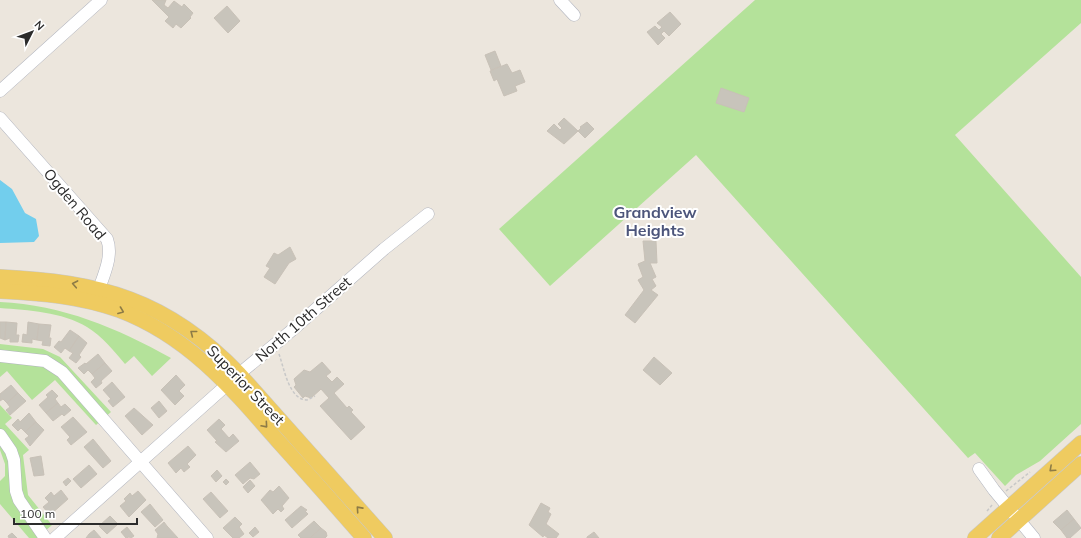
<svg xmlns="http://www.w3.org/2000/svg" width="1081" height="538" font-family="Mulish,sans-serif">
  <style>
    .green { fill: #b4e29a }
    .water { fill: #72ceed }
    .building { fill: #c8c4bb; stroke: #c8c1b7 }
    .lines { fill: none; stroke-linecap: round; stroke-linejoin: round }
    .minor-casing { stroke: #b1b4be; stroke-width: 13 }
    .major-casing { stroke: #c8c8c8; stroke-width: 16 }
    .path { stroke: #c8c8c8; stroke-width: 1.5; stroke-dasharray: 3 2; stroke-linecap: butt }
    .minor { stroke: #fff; stroke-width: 12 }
    .major { stroke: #efcb60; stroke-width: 15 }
    .oneway { stroke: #8d7b46 }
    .labels { text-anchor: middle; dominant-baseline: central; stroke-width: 4; stroke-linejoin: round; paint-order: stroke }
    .street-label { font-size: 15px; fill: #2b2b2b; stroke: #fff }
    .neighbourhood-label { font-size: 16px; font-weight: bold; fill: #4c557b; stroke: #fff }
  </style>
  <rect width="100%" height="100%" fill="#ece6dd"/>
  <g class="green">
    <polygon points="755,0 1081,0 1081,23 955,135 1081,277 1081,424 1040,461 1016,475 1005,486 975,453 968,458 696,155 550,286 499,229"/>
    <path d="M 0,302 C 63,305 117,328 171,358 L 152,376 L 134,356 L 125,364 C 114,351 102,336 87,327 C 62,312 28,310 0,308 Z"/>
    <polygon points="0,344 43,349 60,357 111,412 96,425 55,380 32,400 7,371 0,377"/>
    <polygon points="0,405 12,418 5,424 29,450 23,455 28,495 52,525 37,538 29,538 0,504 0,481 5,476 5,464 0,450"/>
  </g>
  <polygon class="water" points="0,180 12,189 25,213 36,219 39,236 34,242 0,243"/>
  <g class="building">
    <polygon points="152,0 166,0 164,5 168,8 174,1 182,7 184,4 193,13 190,17 191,18 181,28 176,24 173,28 165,21 169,17"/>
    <polygon points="227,6 240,21 228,33 214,18"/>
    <polygon points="670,12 681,24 669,36 664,31 661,34 665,38 658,45 647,32 655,26 659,30 662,27 657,23"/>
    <polygon points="495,51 501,66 491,70 485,55"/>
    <polygon points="507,64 512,73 520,70 525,82 515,86 517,91 504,96 497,79 494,81 490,71"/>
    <polygon points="721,88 749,98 744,112 716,103"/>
    <polygon points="564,118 578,131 564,144 547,131 554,124 560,130 562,128 558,124"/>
    <polygon points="587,122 594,129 585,138 578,131 581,128 580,127"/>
    <polygon points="643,241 656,241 657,263 650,263 656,277 652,279 656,286 651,290 658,295 635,323 625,315 644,290 638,280 643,277 638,264 645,261"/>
    <polygon points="290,247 296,259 289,263 275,284 264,277 270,268 266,266 274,253 278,255"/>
    <polygon points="0,322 6,322 5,340 0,338"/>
    <polygon points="6,322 17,323 16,335 19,335 18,342 10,342 10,338 5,340"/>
    <polygon points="28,322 39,324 37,340 32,339 32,343 22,342 23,334 27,335"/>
    <polygon points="39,324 51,325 49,338 51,338 50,346 42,345 43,341 37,340"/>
    <polygon points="70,330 79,336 69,351 65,348 61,353 54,347 59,341 61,342"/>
    <polygon points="79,336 87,343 79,355 81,357 76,363 69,358 73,353 69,351"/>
    <polygon points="98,354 105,363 92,374 88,370 84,374 78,368 85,363 86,364"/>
    <polygon points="654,357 672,373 660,385 643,370"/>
    <polygon points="322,362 331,372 326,376 332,382 337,377 344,384 334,393 347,408 349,406 353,410 351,412 365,427 351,440 320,406 329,398 321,389 311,398 305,396 303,398 294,387 296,385 294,379 304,370 310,372"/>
    <polygon points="105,363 112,371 101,381 102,383 96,388 91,382 95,378 92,374"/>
    <polygon points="176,375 185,385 179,391 184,396 175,405 161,390"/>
    <polygon points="112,382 125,397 113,407 108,401 111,399 103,390"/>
    <polygon points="11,385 18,393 7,403 3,399 0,401 0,394"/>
    <polygon points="52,390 58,396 55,399 58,403 46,413 39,405 48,397 46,395"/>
    <polygon points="18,393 26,401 10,415 6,410 10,407 7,403"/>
    <polygon points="159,401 167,411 159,418 151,408"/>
    <polygon points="58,403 61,407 65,404 71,410 64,416 62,414 53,421 46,413"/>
    <polygon points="134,408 153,425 142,435 125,416"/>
    <polygon points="29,413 36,422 25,432 21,428 18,431 12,425 18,419 20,422"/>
    <polygon points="73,417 87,432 71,445 67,440 70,437 61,427"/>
    <polygon points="219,419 225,425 221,429 229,438 233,434 239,441 226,452 215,442 217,441 207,430"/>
    <polygon points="36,422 44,430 30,446 25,439 29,436 25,432"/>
    <polygon points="93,439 111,461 103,468 84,447"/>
    <polygon points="188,446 196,455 187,464 190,467 184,472 181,468 176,473 168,463"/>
    <polygon points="41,456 44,475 34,476 30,458"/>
    <polygon points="250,462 260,474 254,479 250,478 243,484 235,475"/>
    <polygon points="89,465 97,474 81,488 73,479"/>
    <polygon points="217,470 222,476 216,482 211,476"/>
    <polygon points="68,478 71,481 66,486 63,482"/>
    <polygon points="226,479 229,482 226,485 223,482"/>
    <polygon points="250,480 255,486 248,493 243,487"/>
    <polygon points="279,486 289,498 282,506 284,509 281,512 278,509 273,514 261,500 270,490 273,492"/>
    <polygon points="61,490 68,499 50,515 43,507 49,502 45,498 51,492 54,496"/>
    <polygon points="138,491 146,500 129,517 120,506 126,501 124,499 130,493 132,496"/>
    <polygon points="211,492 228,511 220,518 203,499"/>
    <polygon points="541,503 550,508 548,512 551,514 546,524 559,534 556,538 548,538 544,535 543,537 529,525"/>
    <polygon points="150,504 163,520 155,527 141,512"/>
    <polygon points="301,506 307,510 305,511 308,514 292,528 285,520"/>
    <polygon points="1067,510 1074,519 1061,530 1053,522"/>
    <polygon points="110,516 118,524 107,534 99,526"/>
    <polygon points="235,517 242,524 239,527 244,534 239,538 233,538 223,528"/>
    <polygon points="1074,519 1081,528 1070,538 1067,538 1061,530"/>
    <polygon points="314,521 321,528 310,538 301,538 298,535"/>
    <polygon points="164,522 167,526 178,538 157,538 158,534 155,530"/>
    <polygon points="127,527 134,536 131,538 129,537 126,538 121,532"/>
    <polygon points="255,527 259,532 253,537 249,533"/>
    <polygon points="321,528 326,532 327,536 325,538 310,538"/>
    <polygon points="94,530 101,538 86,538 89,534"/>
    <polygon points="594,532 599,538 587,538 587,537"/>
    <polygon points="12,533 17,538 9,538 8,536"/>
  </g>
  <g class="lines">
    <g class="minor-casing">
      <g id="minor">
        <polyline points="560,0 574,15"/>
        <polyline points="0,91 101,0"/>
        <path d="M 0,118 L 107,239 C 114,258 101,280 96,298"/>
        <polyline points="0,356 45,361 62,372 207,538"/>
        <polyline points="0,435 11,451 14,460 16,491 19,500 45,538"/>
        <polyline points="979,469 994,490 1034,538"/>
        <polyline points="55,538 239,374 291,331 384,249 428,214"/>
      </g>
    </g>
    <g class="major-casing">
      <g id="major">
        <path d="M 0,277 C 100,282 167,299 239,374 L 385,538"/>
        <path d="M 0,291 C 41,293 80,296 119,310 C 188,336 231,387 278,441 C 307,473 336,506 364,538"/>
        <polyline points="975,538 1081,443"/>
        <polyline points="999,538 1081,464"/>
      </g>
    </g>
    <g class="path">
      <path d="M 279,354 C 284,368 289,400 307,400 L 315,396"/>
      <polyline points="1006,491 1030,472"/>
      <polyline points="987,511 992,505"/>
    </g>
    <use href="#minor" class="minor"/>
    <use href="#major" class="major"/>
  </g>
  <defs><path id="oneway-chevron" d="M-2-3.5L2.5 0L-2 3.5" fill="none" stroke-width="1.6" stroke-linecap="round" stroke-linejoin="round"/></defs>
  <g class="oneway">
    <use href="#oneway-chevron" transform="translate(75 284) rotate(-169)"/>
    <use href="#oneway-chevron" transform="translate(121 311) rotate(21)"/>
    <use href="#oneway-chevron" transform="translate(193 333) rotate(-142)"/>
    <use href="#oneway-chevron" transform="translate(265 425) rotate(49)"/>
    <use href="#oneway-chevron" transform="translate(1052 469) rotate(138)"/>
    <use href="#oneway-chevron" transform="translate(359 509) rotate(-132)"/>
  </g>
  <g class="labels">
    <g class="street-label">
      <text transform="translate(75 204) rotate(50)">Ogden Road</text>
      <text transform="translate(303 319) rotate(-41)">North 10th Street</text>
      <text transform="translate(246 385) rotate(46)">Superior Street</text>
    </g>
    <g class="neighbourhood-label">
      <text x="655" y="212">Grandview<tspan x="655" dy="18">Heights</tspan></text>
    </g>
  </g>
  <g transform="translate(32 32) rotate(48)" stroke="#ffffff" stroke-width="3" paint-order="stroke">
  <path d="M0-3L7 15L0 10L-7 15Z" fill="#2b2b2b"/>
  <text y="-6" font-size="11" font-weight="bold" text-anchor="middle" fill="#2b2b2b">N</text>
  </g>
  <path d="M14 518v6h123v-6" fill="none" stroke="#2b2b2b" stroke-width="2"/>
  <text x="20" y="518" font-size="12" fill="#2b2b2b" stroke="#ffffff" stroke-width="3" paint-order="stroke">100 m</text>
</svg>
